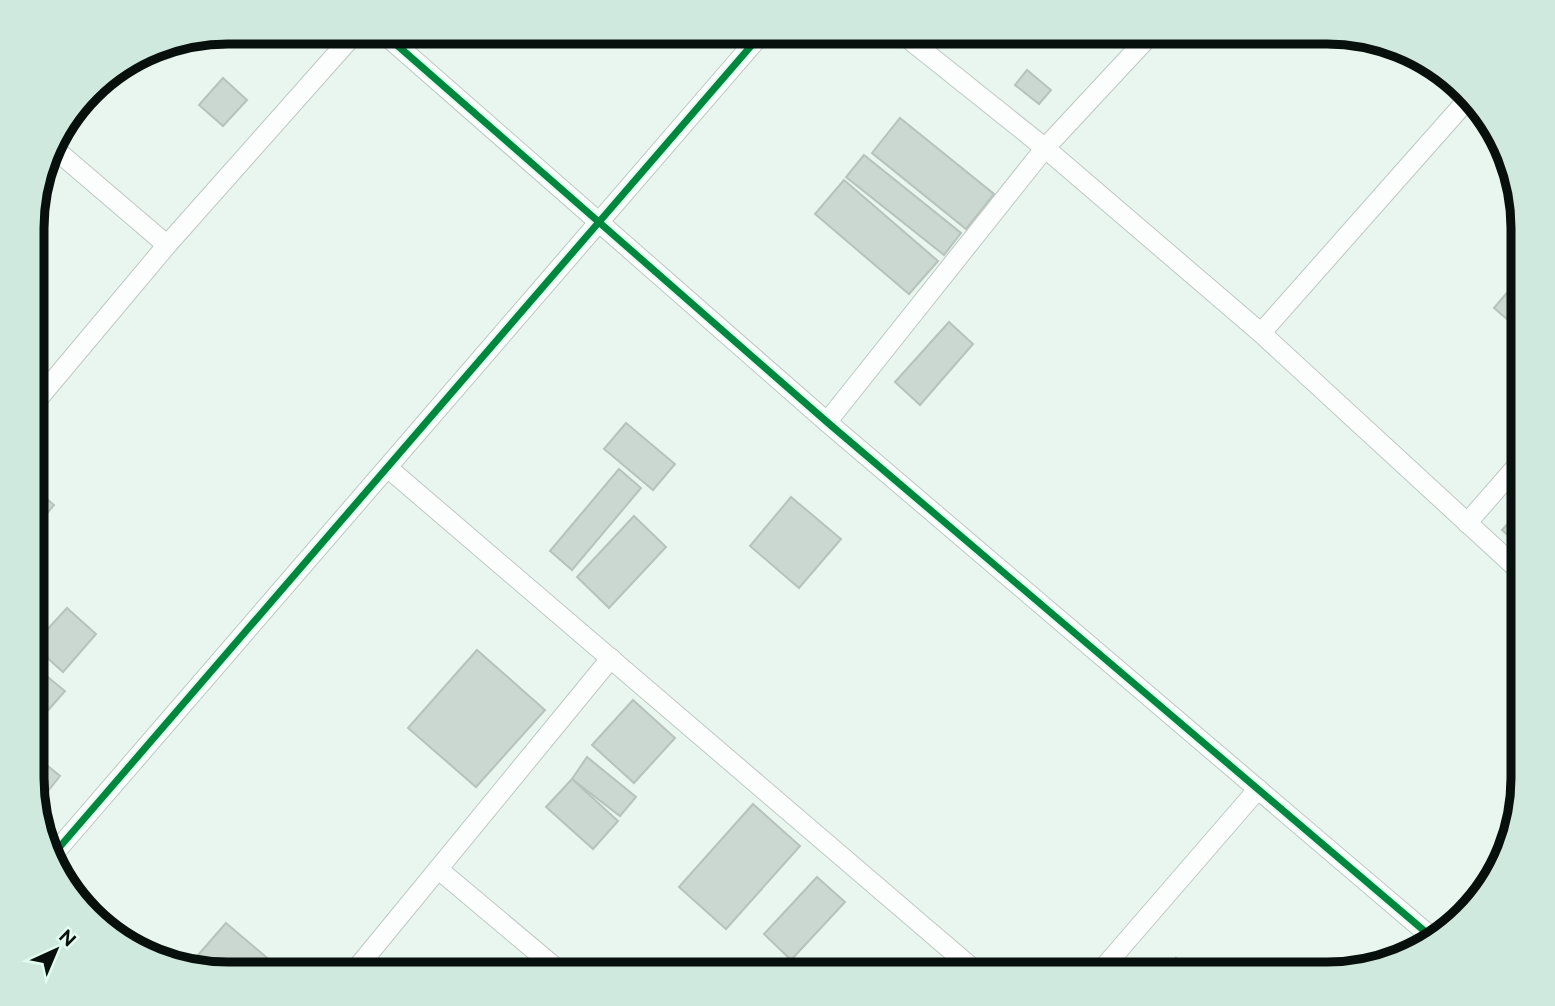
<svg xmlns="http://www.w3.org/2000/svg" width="1555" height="1006" font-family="Raleway,sans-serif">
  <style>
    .building { fill: #cbd7d1; stroke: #b7c2bd; stroke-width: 2 }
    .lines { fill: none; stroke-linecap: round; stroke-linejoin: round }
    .street-casing { stroke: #bdc8c2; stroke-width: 21 }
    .street { stroke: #fcfefd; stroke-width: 19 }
    .cycleway-casing { stroke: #e2fcf0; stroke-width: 11 }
    .cycleway { stroke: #00873e; stroke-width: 7 }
    .rim { fill: none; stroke: #07100c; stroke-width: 9 }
  </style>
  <rect width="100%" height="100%" fill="#e8f6ef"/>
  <g class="building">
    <polygon points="1027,70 1051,90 1039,104 1015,85"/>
    <polygon points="223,78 247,100 223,126 199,105"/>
    <polygon points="900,118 994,194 966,229 872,153"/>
    <polygon points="864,155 961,233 944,255 846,177"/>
    <polygon points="844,180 938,261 909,294 815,214"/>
    <polygon points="1518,280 1523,284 1523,333 1494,308"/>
    <polygon points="949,322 973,344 920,405 895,382"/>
    <polygon points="626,423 675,464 653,490 604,449"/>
    <polygon points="619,469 641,488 572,570 550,551"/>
    <polygon points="33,487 54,505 40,522 33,516"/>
    <polygon points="791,497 841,539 799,588 750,546"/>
    <polygon points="1523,507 1523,549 1502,530"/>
    <polygon points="634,516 666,547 609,608 577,577"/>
    <polygon points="67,608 96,634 63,672 33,645"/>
    <polygon points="477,650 545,710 476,787 408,728"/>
    <polygon points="33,665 65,691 43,716 33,708"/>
    <polygon points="633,700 675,738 634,783 592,745"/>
    <polygon points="33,754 60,776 40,801 33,795"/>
    <polygon points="587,757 636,797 620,816 572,779"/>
    <polygon points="572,779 618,821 593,849 546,807"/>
    <polygon points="753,804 800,846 726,929 679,887"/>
    <polygon points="817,877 845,902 791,960 764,934"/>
    <polygon points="226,923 286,974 227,974 191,963"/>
    <polygon points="1176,958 1194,974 1162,974"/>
  </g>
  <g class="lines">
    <g class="street-casing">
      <g id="street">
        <polyline points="382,32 827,422 1435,940"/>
        <polyline points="900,32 1045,148 1261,333 1523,574"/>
        <polyline points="50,145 167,245"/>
        <polyline points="1261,333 1468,99"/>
        <polyline points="33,405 167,245 356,32"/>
        <polyline points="827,422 1045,148 1153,32"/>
        <polyline points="388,468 979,974"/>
        <polyline points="1467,523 1523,459"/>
        <polyline points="51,857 763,32"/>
        <polyline points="438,869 563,974"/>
        <polyline points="352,974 611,658"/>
        <polyline points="1098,974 1258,789"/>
      </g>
    </g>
    <use href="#street" class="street"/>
    <g class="cycleway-casing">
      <g id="cycleway">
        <polyline points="382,32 827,422 1435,940"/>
        <polyline points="51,857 763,32"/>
      </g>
    </g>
    <use href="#cycleway" class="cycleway"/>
  </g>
  <path d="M0 0H1555V1006H0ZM228 44H1327A184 184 0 0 1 1511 228V778A184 184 0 0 1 1327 962H228A184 184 0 0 1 44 778V228A184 184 0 0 1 228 44Z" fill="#d0e9de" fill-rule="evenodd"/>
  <path class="rim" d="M228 44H1327A184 184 0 0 1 1511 228V778A184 184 0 0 1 1327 962H228A184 184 0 0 1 44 778V228A184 184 0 0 1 228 44Z"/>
  <g transform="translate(56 950) rotate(44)" stroke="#e2fcf0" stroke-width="5" paint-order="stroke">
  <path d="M0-5L12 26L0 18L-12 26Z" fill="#07100c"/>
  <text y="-10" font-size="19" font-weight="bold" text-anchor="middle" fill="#07100c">N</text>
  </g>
</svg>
